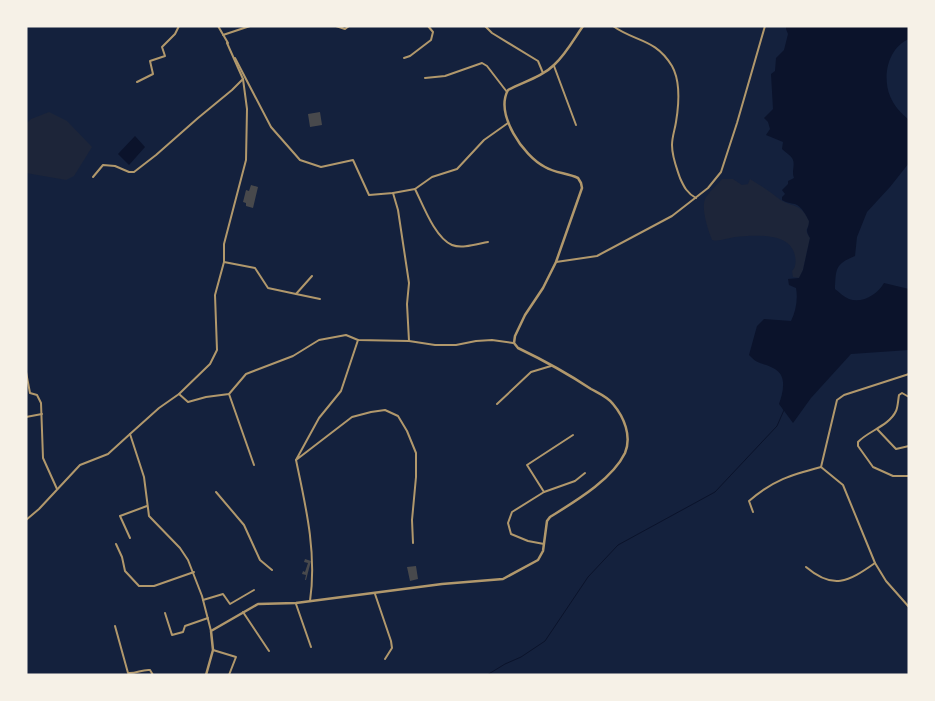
<svg xmlns="http://www.w3.org/2000/svg" width="935" height="701" font-family="'Asap Condensed',sans-serif">
  <style>
    .green { fill: #1d2539 }
    .water { fill: #0b132b }
    .lines { fill: none; stroke-linecap: round; stroke-linejoin: round }
    .stream { stroke: #0b132b; stroke-width: 1 }
    .building { fill: #48494c }
    .minor { stroke: #b1986c; stroke-width: 2 }
    .tertiary { stroke: #b1986c; stroke-width: 2.5 }
  </style>
  <rect width="100%" height="100%" fill="#14213d"/>
  <g class="green">
    <polygon points="49,112 67,121 92,147 74,176 66,180 26,173 26,124 31,119"/>
    <path d="M 722,179 L 733,179 L 742,185 L 748,184 L 750,179 C 760,185 769,191 778,198 C 791,208 801,202 809,221 C 809,230 803,228 810,238 L 803,270 L 799,278 L 793,277 L 792,271 C 796,267 796,262 795,256 C 791,232 754,235 735,237 C 727,238 720,242 712,240 C 708,230 700,207 706,197 C 710,191 717,185 722,179 Z"/>
  </g>
  <g class="water">
    <path d="M 786,26 L 909,26 L 909,39 C 888,48 882,76 890,96 C 894,106 901,113 909,120 L 909,163 L 890,187 L 867,212 L 857,237 L 855,256 C 835,264 836,269 835,289 C 839,292 844,297 849,299 C 862,304 878,294 884,283 L 909,289 L 909,350 L 851,354 L 811,398 L 793,423 L 779,404 C 783,392 788,375 773,368 C 763,362 759,366 749,355 L 757,326 L 764,319 L 791,321 C 796,311 798,299 796,288 L 789,285 L 788,279 L 799,278 L 803,270 L 810,238 C 804,228 809,230 809,221 C 806,215 802,207 795,204 C 790,203 787,203 782,200 L 782,197 L 785,194 L 782,190 L 788,184 L 788,181 L 794,178 C 791,171 796,164 792,158 C 790,155 785,152 782,149 L 783,142 L 766,135 L 770,129 L 768,122 L 764,118 L 773,109 L 771,74 L 775,71 L 776,58 L 784,50 L 788,34 L 786,29 Z"/>
    <polygon points="135,136 145,147 129,165 118,154"/>
  </g>
  <g class="lines">
    <polyline class="stream" points="487,675 505,664 521,657 545,641 588,577 618,545 715,492 777,426 784,410"/>
  </g>
  <g class="building">
    <polygon points="320,112 322,125 310,127 308,114"/>
    <polygon points="251,185 258,187 253,208 246,206 246,203 243,202 246,190 249,191"/>
    <polygon points="305,559 311,561 306,580 305,580 306,575 302,574 303,571 305,572 308,563 304,562"/>
    <polygon points="416,566 418,579 410,581 407,567"/>
  </g>
  <g class="lines">
    <g class="minor">
      <polyline points="218,26 228,43"/>
      <polyline points="336,26 345,29 349,26"/>
      <polyline points="485,26 492,33 538,61 543,73"/>
      <path d="M 613,26 C 635,42 655,38 672,66 C 681,82 679,104 676,122 C 675,129 672,137 672,145 C 672,157 676,166 680,178 C 684,187 687,193 696,198"/>
      <polyline points="223,35 250,26"/>
      <polyline points="235,58 271,127 300,160 321,167 353,160 369,195 393,193 415,189 432,177 457,169 484,140 508,123"/>
      <polyline points="404,58 410,56 431,40 433,32 428,26"/>
      <polyline points="554,66 576,125"/>
      <polyline points="425,78 445,76 482,63 487,66 507,92"/>
      <polyline points="137,82 153,74 150,61 165,56 162,47 175,34 179,26"/>
      <polyline points="93,177 103,165 115,166 129,172 134,172 156,155 198,118 232,90 243,79"/>
      <path d="M 415,189 C 423,205 435,238 452,245 C 462,249 477,244 488,242"/>
      <polyline points="393,193 398,210 409,283 407,304 409,341"/>
      <polyline points="224,262 255,268 268,288 296,294 312,276"/>
      <polyline points="556,262 597,256 672,216 708,188 721,172 737,123 765,26"/>
      <polyline points="296,294 320,299"/>
      <polyline points="358,340 341,391 319,418 296,460 352,417 371,412 385,410 398,416 407,431 416,453 416,477 412,520 413,543"/>
      <polyline points="26,372 30,393 37,395 41,403 43,458 57,489"/>
      <polyline points="179,394 188,402 206,397 229,394 246,374 293,356 319,340 346,335 358,340 409,341 435,345 456,345 476,341 492,340 513,343"/>
      <polyline points="229,394 254,465"/>
      <path d="M 909,397 L 902,393 L 899,395 C 898,400 898,407 896,411 C 889,426 868,431 858,442 L 858,446 L 873,467 L 893,476 L 909,476"/>
      <polyline points="497,404 531,372 551,366"/>
      <polyline points="26,417 42,414"/>
      <polyline points="877,429 896,449 909,446"/>
      <path d="M 296,460 C 306,507 317,554 310,601"/>
      <polyline points="821,467 837,400 844,395 909,374"/>
      <polyline points="821,467 843,485 875,563"/>
      <polyline points="216,492 244,525 260,560 272,570"/>
      <polyline points="544,492 527,465 573,435"/>
      <path d="M 753,512 L 749,501 C 773,480 791,475 821,467"/>
      <polyline points="26,520 39,509 80,465 108,454 130,434"/>
      <polyline points="130,538 120,516 147,506"/>
      <polyline points="116,544 122,557 125,571 139,586 154,586 194,572"/>
      <polyline points="544,544 528,541 511,534 508,523 512,512 544,492 575,481 585,473"/>
      <path d="M 806,567 C 833,590 848,582 875,563 L 886,581 L 909,607"/>
      <polyline points="375,594 391,641 392,648 385,659"/>
      <polyline points="203,600 223,594 230,604 254,590"/>
      <polyline points="296,604 311,647"/>
      <polyline points="243,612 269,651"/>
      <polyline points="165,613 172,635 183,632 185,626 208,618"/>
      <path d="M 115,626 L 128,673 C 136,674 142,669 150,670 L 153,675"/>
      <polyline points="211,631 202,596 188,560 180,548 149,516 144,477 130,434 159,408 179,394 210,364 217,350 215,295 224,262 224,244 246,160 247,109 243,79 227,43"/>
      <polyline points="213,650 236,657 229,675"/>
    </g>
    <path class="tertiary" d="M 206,675 L 213,650 L 211,631 L 258,604 L 296,603 L 442,584 L 503,579 L 538,560 L 543,551 L 547,521 L 550,517 C 574,502 612,480 625,453 C 632,436 624,417 613,404 C 608,397 598,393 591,389 C 567,373 543,360 518,348 L 514,343 L 515,336 L 525,315 L 543,288 L 556,262 L 582,188 L 581,183 L 578,178 C 567,173 555,173 545,167 C 523,156 495,114 508,90 C 523,82 542,77 554,65 C 566,54 574,39 583,26"/>
  </g>
  <rect width="935" height="701" fill="none" stroke="#f6f1e7" stroke-width="55"/>
</svg>
